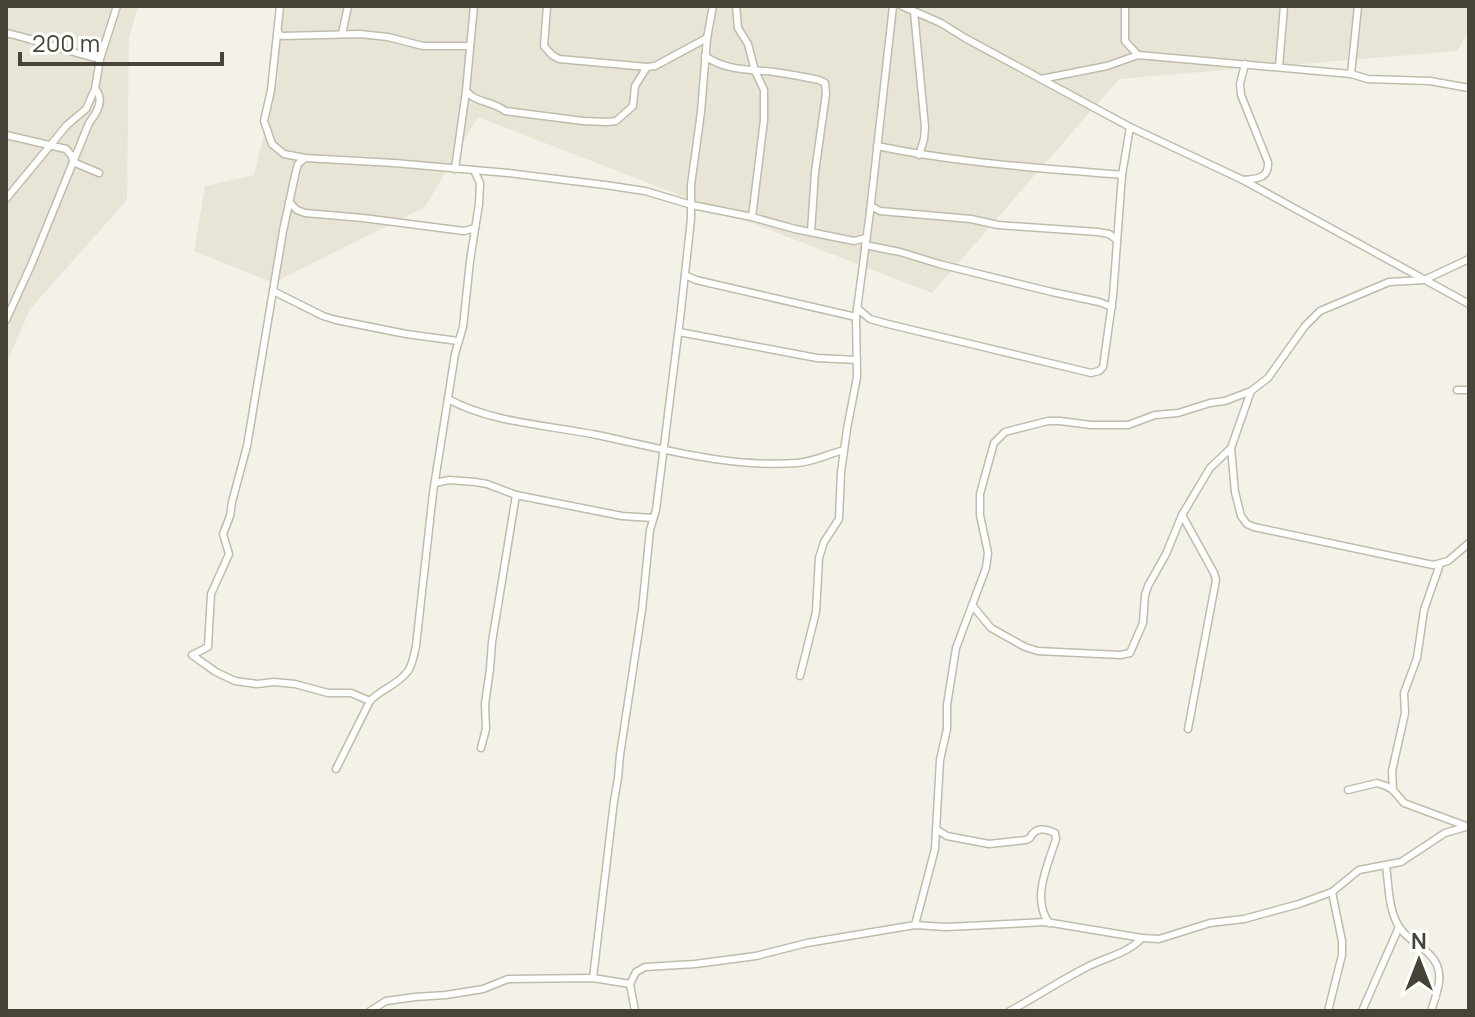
<svg xmlns="http://www.w3.org/2000/svg" width="1475" height="1017" font-family="Manrope,sans-serif">
  <style>
    .residential { fill: #e8e5d6 }
    .lines { fill: none; stroke-linecap: round; stroke-linejoin: round }
    .street-casing { stroke: #bfbcaa; stroke-width: 9 }
    .street { stroke: #fff; stroke-width: 6 }
  </style>
  <rect width="100%" height="100%" fill="#f4f2e8"/>
  <g class="residential">
    <polygon points="6,6 138,6 129,38 127,200 30,309 6,365"/>
    <polygon points="276,6 1469,6 1469,29 1458,51 1119,79 932,293 478,117 425,207 273,283 194,251 205,186 254,175 278,79"/>
  </g>
  <g class="lines">
    <g class="street-casing">
      <g id="street">
        <polyline points="280,6 271,90 264,121 272,144 284,154 305,158 394,163 508,173 605,185 645,191 692,205 752,217 795,229 854,241 866,238"/>
        <polyline points="547,6 544,46 552,55 559,59 647,67 655,66 707,38"/>
        <polyline points="736,6 738,28 748,44 755,71 764,90 764,120 752,217"/>
        <polyline points="902,6 941,23 965,38 1130,127 1243,180 1469,304"/>
        <polyline points="1125,6 1125,41 1138,55"/>
        <polyline points="914,12 925,127 924,139 919,155"/>
        <polyline points="278,31 279,34 282,36 360,34 388,37 423,46 470,46"/>
        <path d="M 6,33 C 38,40 68,52 100,59"/>
        <polyline points="342,34 348,6"/>
        <path d="M 705,56 C 726,71 749,69 774,72 C 789,74 804,77 819,80 L 825,83 L 826,94 L 815,172 L 811,232"/>
        <polyline points="1279,67 1284,6"/>
        <polyline points="1351,74 1358,6"/>
        <polyline points="1041,79 1107,66 1138,55 1351,74 1368,79 1430,81 1469,88"/>
        <path d="M 466,91 C 476,103 493,101 505,111 L 583,121 L 607,122 L 616,121 L 633,106 L 635,86 L 647,67"/>
        <polyline points="6,135 66,149 72,156 73,162 99,173"/>
        <path d="M 877,146 C 958,163 1040,168 1122,175"/>
        <polyline points="305,158 298,164 296,171 283,231 247,446 232,502 230,516 223,534 229,554 211,594 208,647 192,655 216,672 235,681 257,684 274,682 295,684 328,693 351,693 370,701"/>
        <polyline points="455,169 466,91 474,6"/>
        <path d="M 1243,180 C 1258,179 1269,178 1268,162 L 1241,95 L 1240,84 L 1245,64"/>
        <polyline points="6,199 67,125 86,109 95,89"/>
        <polyline points="289,202 297,210 305,213 363,218 464,231 475,228"/>
        <polyline points="871,206 880,211 971,219 998,225 1098,232 1109,234 1117,240"/>
        <polyline points="865,245 900,252 939,264 1052,292 1099,302 1112,307"/>
        <polyline points="685,275 696,280 856,317"/>
        <polyline points="273,291 323,316 336,320 406,334 458,341"/>
        <polyline points="857,308 870,319 888,324 1091,373 1099,371 1103,367 1113,296 1122,175 1130,127"/>
        <path d="M 6,320 L 32,263 L 89,123 C 97,113 105,99 95,89 L 100,59 L 117,6"/>
        <polyline points="679,332 817,358 857,360"/>
        <polyline points="1457,390 1469,390"/>
        <polyline points="1251,391 1231,448 1235,492 1241,516 1247,524 1254,527 1433,565 1448,561 1469,543"/>
        <path d="M 448,399 C 492,423 548,425 597,435 C 663,449 729,468 797,463 C 813,462 828,454 844,450"/>
        <polyline points="435,483 449,480 475,482 487,484 516,495 622,516 653,518"/>
        <polyline points="1182,515 1214,573 1216,580 1188,729"/>
        <polyline points="972,605 991,628 1025,647 1038,651 1120,655 1130,653 1143,623 1145,595 1148,586 1166,554 1182,515 1210,468 1231,448"/>
        <polyline points="800,676 816,612 819,558 824,542 839,519 841,472 847,429 857,377 856,317 870,212 893,6"/>
        <polyline points="481,748 486,729 485,704 490,669 492,642 516,495"/>
        <path d="M 336,769 L 370,701 C 381,689 398,685 408,671 C 413,664 414,654 416,646 L 433,493 L 455,354 L 463,327 L 470,261 L 479,204 L 480,183 L 474,170"/>
        <polyline points="1348,790 1377,783 1386,786 1393,790 1404,803 1466,826"/>
        <polyline points="1393,790 1392,771 1405,713 1404,693 1417,658 1424,610 1440,564"/>
        <path d="M 936,829 L 947,836 L 989,844 L 1026,840 L 1030,838 C 1035,827 1045,828 1055,833 L 1056,839 C 1048,865 1031,898 1049,923"/>
        <path d="M 1386,866 C 1389,886 1388,911 1400,928 C 1407,939 1419,944 1428,953 C 1447,970 1438,990 1431,1011"/>
        <polyline points="915,925 935,849 940,760 947,729 947,705 956,648 986,568 988,553 980,515 980,494 994,443 1005,432 1048,421 1060,421 1091,425 1128,425 1155,415 1178,413 1210,403 1225,401 1251,391 1268,378 1305,326 1320,311 1389,282 1424,280 1469,259"/>
        <polyline points="593,978 614,801 618,778 620,755 642,610 650,530 656,510 680,319 691,219 691,185 701,112 707,38 713,6"/>
        <polyline points="630,984 635,1011"/>
        <polyline points="370,1011 386,1001 415,997 446,995 483,989 508,979 593,978 630,984 636,972 645,967 695,964 756,956 807,943 915,925 946,927 1046,922 1142,938 1159,939 1210,923 1244,919 1299,904 1332,892 1359,870 1401,862 1445,833 1469,826"/>
        <path d="M 1010,1011 C 1036,997 1061,980 1087,967 C 1106,957 1127,954 1142,938"/>
        <polyline points="1328,1011 1342,955 1342,941 1332,892"/>
        <polyline points="1362,1011 1399,927"/>
      </g>
    </g>
    <use href="#street" class="street"/>
  </g>
  <rect width="1475" height="1017" fill="none" stroke="#474437" stroke-width="16"/>
  <g transform="translate(1419 961)" stroke="#ffffff" stroke-width="6" paint-order="stroke">
  <path d="M0-6L14 30L0 20L-14 30Z" fill="#474437"/>
  <text y="-12" font-size="22" font-weight="bold" text-anchor="middle" fill="#474437">N</text>
  </g>
  <path d="M20 52v12h202v-12" fill="none" stroke="#474437" stroke-width="4"/>
  <text x="32" y="52" font-size="24" fill="#474437" stroke="#ffffff" stroke-width="6" paint-order="stroke">200 m</text>
</svg>
